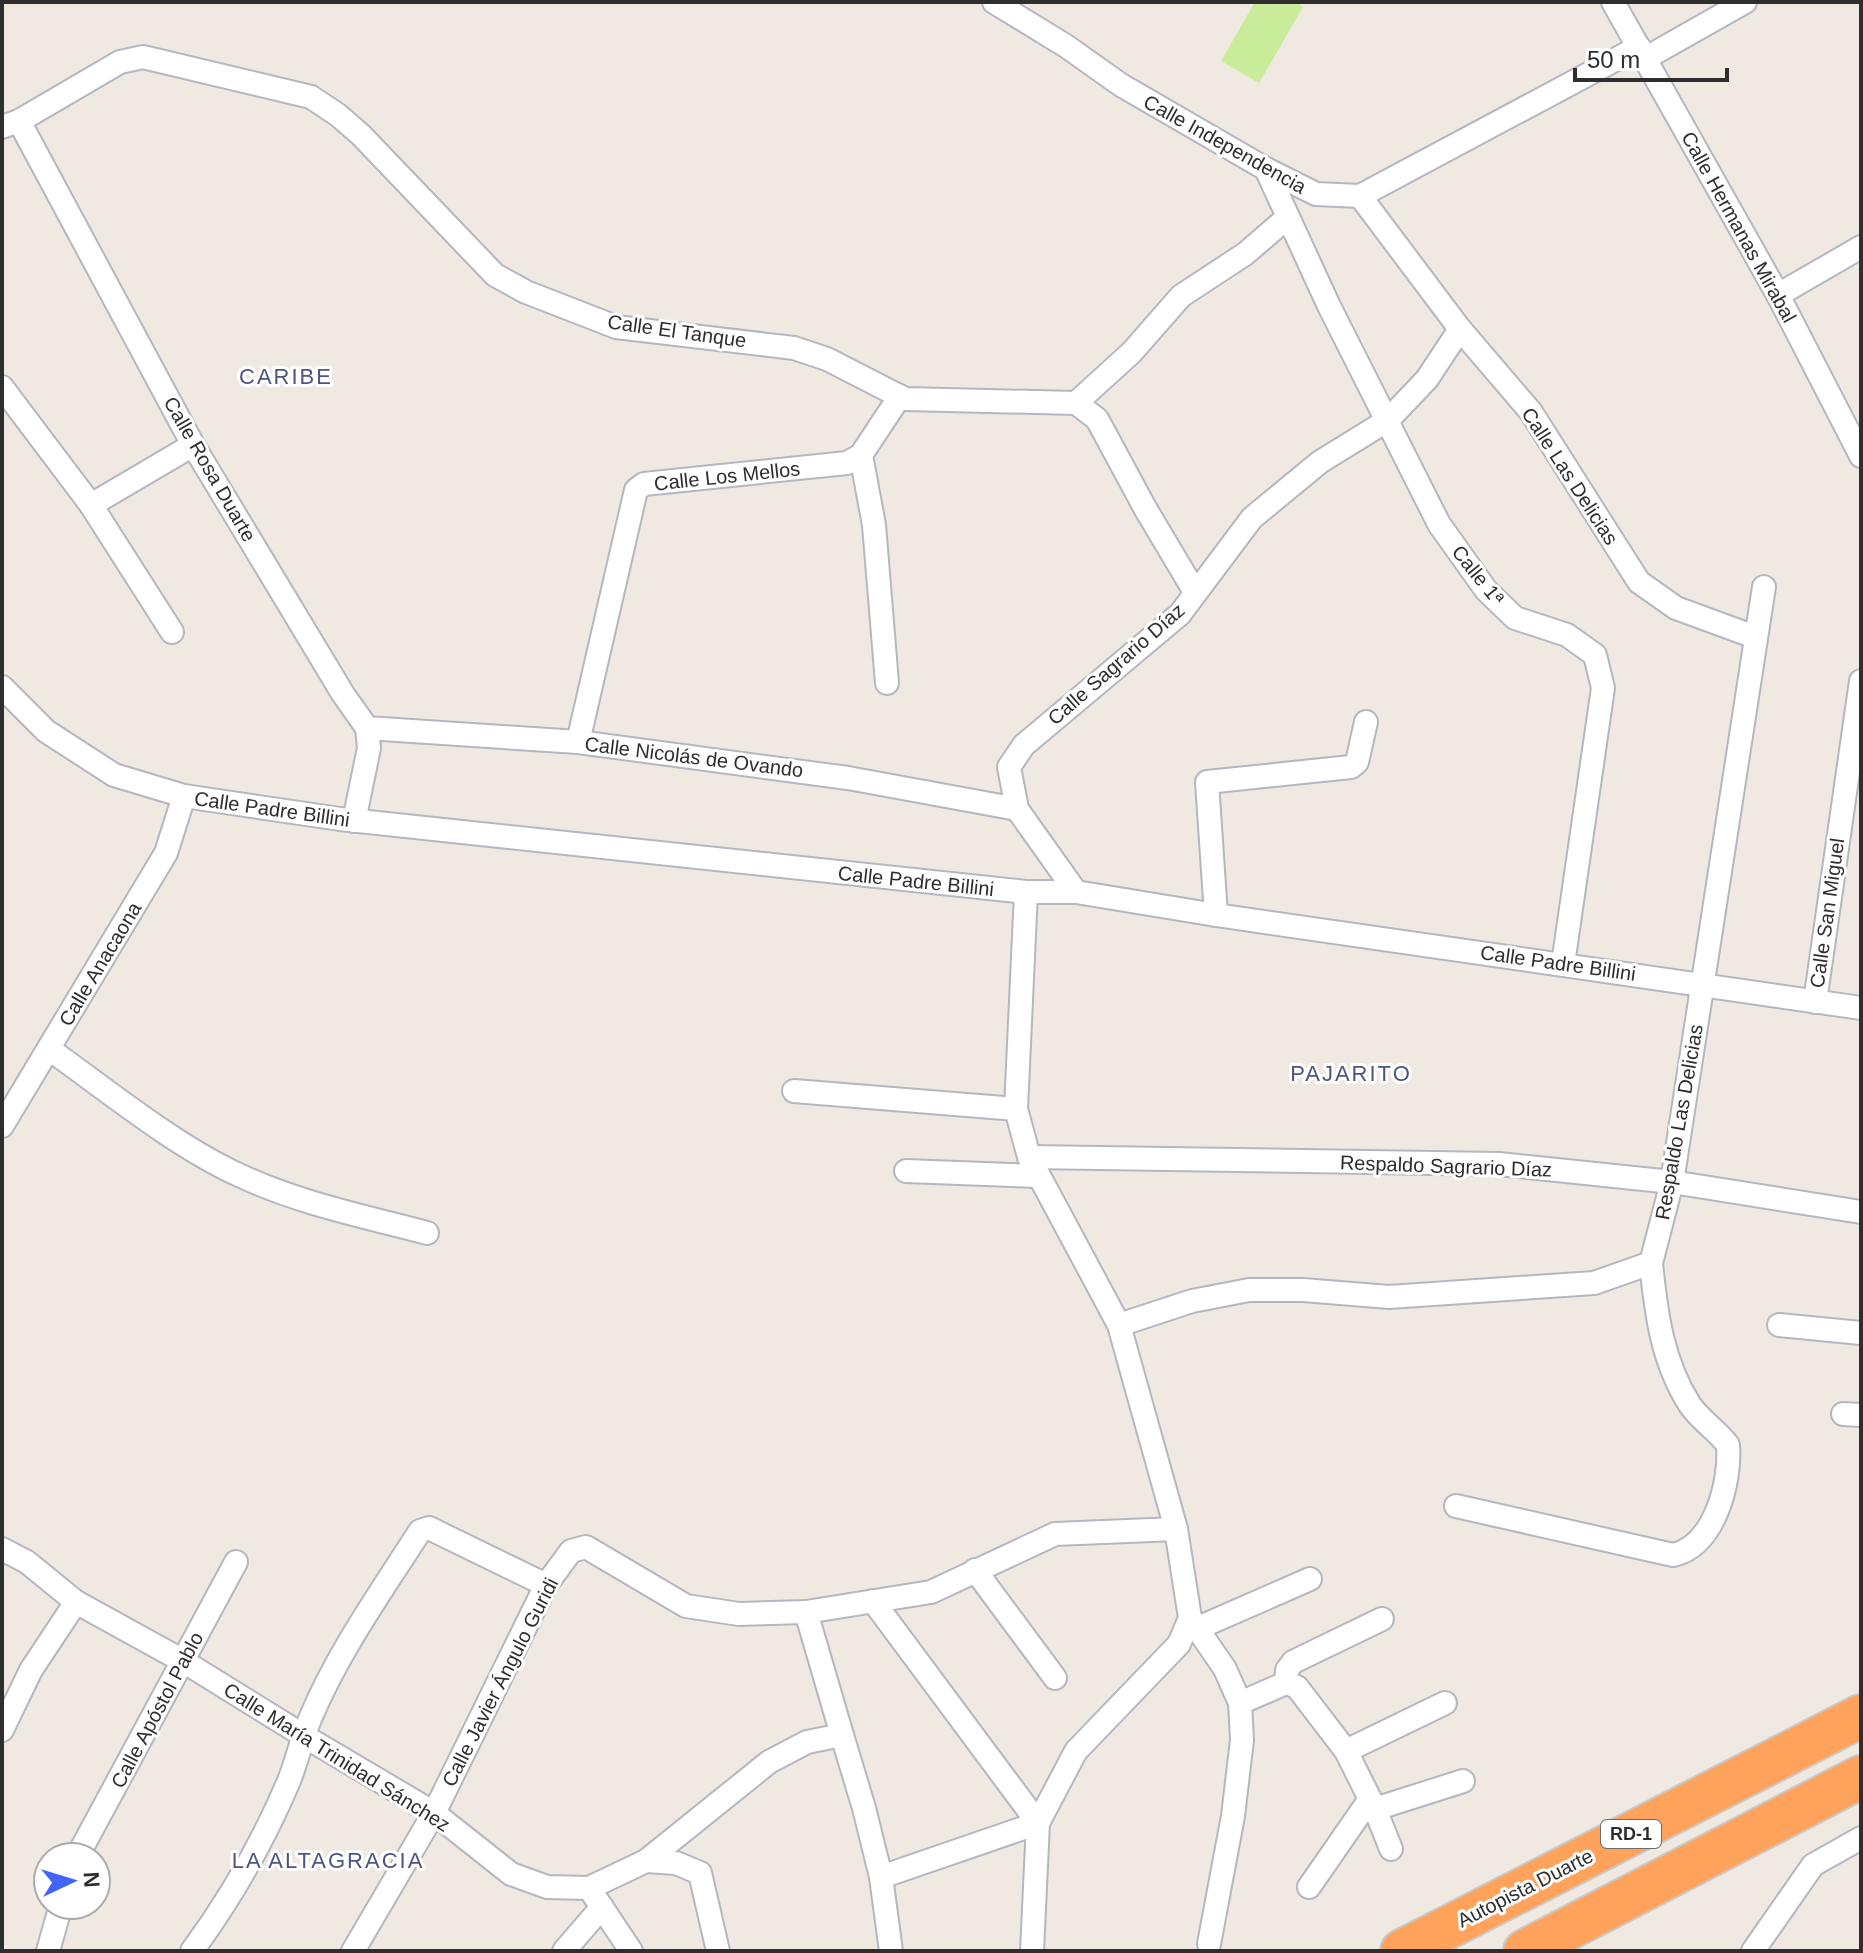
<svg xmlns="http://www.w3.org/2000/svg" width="1863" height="1953" font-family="Arial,sans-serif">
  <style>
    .pitch { fill: #c9ec9a }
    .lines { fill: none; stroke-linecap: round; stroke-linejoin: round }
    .minor-casing { stroke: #b4b7c1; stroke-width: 26 }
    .motorway-casing { stroke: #c9c9c9; stroke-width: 46 }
    .minor { stroke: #fff; stroke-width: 22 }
    .motorway { stroke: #ffa35c; stroke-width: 42 }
    .labels { text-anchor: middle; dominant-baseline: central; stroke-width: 6; stroke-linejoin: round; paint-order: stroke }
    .shield { fill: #fff; stroke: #6d6d6d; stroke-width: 2 }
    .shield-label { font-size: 18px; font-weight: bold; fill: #2e2e2e }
    .street-label { font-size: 20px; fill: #2e2e2e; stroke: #fff }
    .neighbourhood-label { font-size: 22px; letter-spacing: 2px; fill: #4d5680; stroke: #fff }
  </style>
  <rect width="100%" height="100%" fill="#efe9e1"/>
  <polygon class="pitch" points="1255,2 1295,2 1303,7 1259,83 1221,61"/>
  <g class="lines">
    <g class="minor-casing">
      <g id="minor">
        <polyline points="994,2 1066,46 1121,85 1266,169 1316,194 1360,196 1639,47"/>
        <polyline points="1613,2 1778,295 1861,456"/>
        <polyline points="1646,58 1745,2"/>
        <polyline points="19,121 193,445 343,694 367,728 369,748 354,821"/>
        <polyline points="2,127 19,121 120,62 143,57 311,97 338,115 361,135 495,275 526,292 616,327 794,348 827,359 905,399 1076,403 1097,419 1145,508 1195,592"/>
        <polyline points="1266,169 1329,306 1439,524 1486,590 1515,618 1567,635 1595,655 1603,688 1563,964"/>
        <polyline points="1360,196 1460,329 1531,412 1639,582 1676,608 1755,637"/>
        <polyline points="1778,295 1861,247"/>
        <polyline points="2,387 91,505 172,632"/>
        <polyline points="1076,403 1132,352 1181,296 1245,254 1288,217"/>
        <polyline points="861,455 874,525 887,683"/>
        <polyline points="91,505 193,445"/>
        <polyline points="2,687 46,731 114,775 184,796 340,819 1026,892 1076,892 1216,915 1861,1008"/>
        <polyline points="367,728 578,742 848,778 1017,809"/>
        <polyline points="578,742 636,490 644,484 847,463 861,455 900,396"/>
        <polyline points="1026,892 1016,1109 1029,1157 1119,1325 1176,1529 1190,1618 1179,1644 1076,1751 1038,1823 1032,1951"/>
        <polyline points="1076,892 1017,809 1009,767 1024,745 1180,614 1252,518 1320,462 1388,420 1427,379 1460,329"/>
        <polyline points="1216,915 1207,782 1351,767 1357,762 1366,722"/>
        <polyline points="1815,1002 1861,681"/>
        <path d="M 49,1049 C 107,1090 175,1146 239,1175 C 298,1203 363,1216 427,1233"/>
        <polyline points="794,1091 1016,1109"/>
        <polyline points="2,1126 166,853 184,796"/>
        <polyline points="1029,1157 1499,1164 1672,1182 1861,1212"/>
        <polyline points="906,1171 1038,1176"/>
        <polyline points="1119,1325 1192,1301 1249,1290 1303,1290 1389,1297 1594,1283 1651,1263 1672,1182 1764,587"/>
        <polyline points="1779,1325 1861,1333"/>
        <polyline points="1843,1414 1861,1415"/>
        <path d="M 1456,1506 L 1673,1555 C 1715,1546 1731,1481 1728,1445 C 1717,1430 1700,1420 1690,1405 C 1662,1362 1656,1312 1651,1263"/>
        <polyline points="2,1549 27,1562 76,1602 183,1661 304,1736 434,1813 511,1874 547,1887 589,1888 646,1861 676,1863 700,1873 718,1951"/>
        <polyline points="975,1570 1055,1678"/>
        <polyline points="873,1601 1038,1823 881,1877"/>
        <polyline points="806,1612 842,1735"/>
        <polyline points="1190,1618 1225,1669 1240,1703 1242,1740 1233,1816 1209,1944"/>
        <polyline points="1198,1628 1310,1579"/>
        <polyline points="1286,1683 1287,1670 1293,1662 1382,1619"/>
        <polyline points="1240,1703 1286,1683 1297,1687 1346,1751 1375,1809 1391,1849"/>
        <polyline points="2,1730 31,1670 76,1602"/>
        <polyline points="1346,1751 1445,1703"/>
        <polyline points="1375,1809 1463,1781"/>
        <polyline points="77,1857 236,1562"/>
        <polyline points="646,1861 769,1762 807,1742 842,1735 864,1808 881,1877 891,1951"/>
        <polyline points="1309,1887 1370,1799"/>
        <polyline points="589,1888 631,1951"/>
        <polyline points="48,1951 61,1905"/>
        <path d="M 192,1951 C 230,1899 263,1842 288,1783 C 297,1762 301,1740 310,1719 C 338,1652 381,1592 420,1531 L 429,1528 L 546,1585"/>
        <polyline points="353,1951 434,1813 546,1585 571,1551 586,1547 686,1606 739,1614 806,1612 931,1592 1055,1534 1176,1529"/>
        <polyline points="564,1951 602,1907"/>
        <polyline points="1753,1951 1813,1865 1861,1838"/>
      </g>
    </g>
    <g class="motorway-casing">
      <g id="motorway">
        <polyline points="1402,1951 1861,1716"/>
        <polyline points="1525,1951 1861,1777"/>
      </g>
    </g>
    <use href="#minor" class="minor"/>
    <use href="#motorway" class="motorway"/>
  </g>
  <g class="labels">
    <rect class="shield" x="1601" y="1820" width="60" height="28" rx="6"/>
    <g class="shield-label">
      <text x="1631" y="1834">RD-1</text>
    </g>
    <g class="street-label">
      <text transform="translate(1225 144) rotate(29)">Calle Independencia</text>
      <text transform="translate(1739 227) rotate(61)">Calle Hermanas Mirabal</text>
      <text transform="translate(677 331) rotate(8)">Calle El Tanque</text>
      <text transform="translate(210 469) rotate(60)">Calle Rosa Duarte</text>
      <text transform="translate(727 476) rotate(-6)">Calle Los Mellos</text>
      <text transform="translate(1570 476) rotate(57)">Calle Las Delicias</text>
      <text transform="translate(1478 575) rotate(51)">Calle 1ª</text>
      <text transform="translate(1116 664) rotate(-41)">Calle Sagrario Díaz</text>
      <text transform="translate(694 757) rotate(7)">Calle Nicolás de Ovando</text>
      <text transform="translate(272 809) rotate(8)">Calle Padre Billini</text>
      <text transform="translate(916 881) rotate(6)">Calle Padre Billini</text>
      <text transform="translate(1827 913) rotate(-82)">Calle San Miguel</text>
      <text transform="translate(1558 963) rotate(8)">Calle Padre Billini</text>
      <text transform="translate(100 964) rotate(-59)">Calle Anacaona</text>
      <text transform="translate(1679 1122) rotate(-80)">Respaldo Las Delicias</text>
      <text transform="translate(1446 1166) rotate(2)">Respaldo Sagrario Díaz</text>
      <text transform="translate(500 1682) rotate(-63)">Calle Javier Ángulo Guridi</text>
      <text transform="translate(157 1710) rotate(-62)">Calle Apóstol Pablo</text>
      <text transform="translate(337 1757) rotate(32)">Calle María Trinidad Sánchez</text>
      <text transform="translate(1525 1888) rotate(-27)">Autopista Duarte</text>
    </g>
    <g class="neighbourhood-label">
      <text x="286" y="376">CARIBE</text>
      <text x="1351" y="1073">PAJARITO</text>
      <text x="328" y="1860">LA ALTAGRACIA</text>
    </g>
  </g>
  <rect width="1863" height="1953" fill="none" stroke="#2e2e2e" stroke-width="8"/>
  <g transform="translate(72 1881) rotate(86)"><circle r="38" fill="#ffffff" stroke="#ababab" stroke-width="2"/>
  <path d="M0-6L14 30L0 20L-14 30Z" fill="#4264fb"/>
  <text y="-12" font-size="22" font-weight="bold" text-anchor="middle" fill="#2e2e2e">N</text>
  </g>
  <path d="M1575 68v12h152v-12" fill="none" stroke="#2e2e2e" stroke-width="4"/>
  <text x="1587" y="68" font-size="24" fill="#2e2e2e" stroke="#ffffff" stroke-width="6" paint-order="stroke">50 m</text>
</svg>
